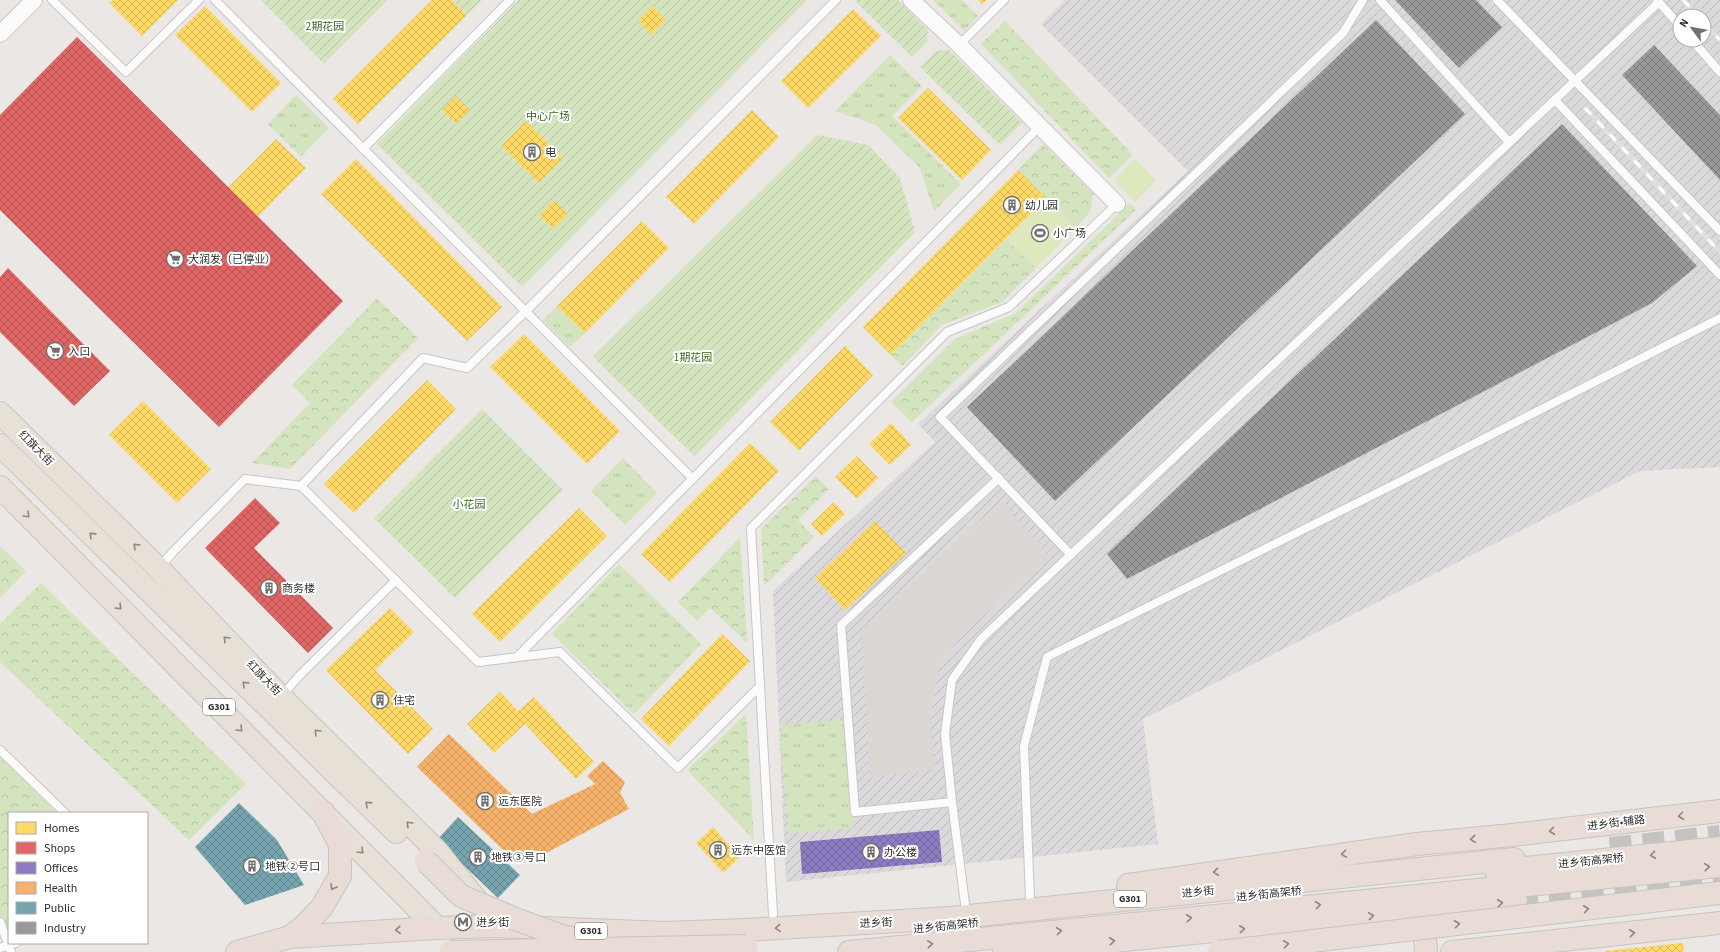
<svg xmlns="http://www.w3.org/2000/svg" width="1720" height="952" font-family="'Source Sans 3','Noto Sans SC',sans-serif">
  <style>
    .industrial { fill: url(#industrial-furrows); fill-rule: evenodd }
    .grass { fill: url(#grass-tufts) }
    .forest { fill: url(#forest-crowns) }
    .garden { fill: url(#garden-furrows) }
    .pitch { fill: #dee8bd }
    .plaza { fill: #dbd7d4 }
    .homes { fill: url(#homes-cross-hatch) }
    .shops { fill: url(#shops-cross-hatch) }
    .offices { fill: url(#offices-cross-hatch) }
    .health { fill: url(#health-cross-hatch) }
    .public { fill: url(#public-cross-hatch) }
    .industry { fill: url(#industry-cross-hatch) }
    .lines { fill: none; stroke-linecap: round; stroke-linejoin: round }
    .highway-tunnel { stroke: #c5c2c0; stroke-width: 22; stroke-dasharray: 22 11; stroke-linecap: butt }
    .lane-casing { stroke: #c7c6c6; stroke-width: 10 }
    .street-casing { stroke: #c7c6c6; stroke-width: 18 }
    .primary-casing { stroke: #c6c4c4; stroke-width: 24 }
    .highway-casing { stroke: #c6c4c4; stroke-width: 24 }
    .lane { stroke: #fcfbfb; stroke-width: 8 }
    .street { stroke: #fcfbfb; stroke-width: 16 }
    .primary { stroke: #e7e0d6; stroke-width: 22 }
    .highway { stroke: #e9dcd6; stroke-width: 22 }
    .rail-casing { stroke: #dfdfe1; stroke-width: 4.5 }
    .rail { stroke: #fff; stroke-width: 3; stroke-dasharray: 9; stroke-linecap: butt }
    .highway-bridge-casing { stroke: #c6c4c4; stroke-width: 24; stroke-linecap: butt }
    .highway-bridge { stroke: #e9dcd6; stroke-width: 22 }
    .oneway { stroke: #8a8782 }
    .oneway2 { stroke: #8c8582 }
    .labels { text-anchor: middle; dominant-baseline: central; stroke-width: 4; stroke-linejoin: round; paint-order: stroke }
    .shield { fill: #fff; stroke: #6d6d6d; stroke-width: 1 }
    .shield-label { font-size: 10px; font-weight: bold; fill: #2e2e2e }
    .park-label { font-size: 11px; fill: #3a6a1f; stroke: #fff }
    .poi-label { font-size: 11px; fill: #2e2e2e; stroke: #fff; text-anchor: start }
    .street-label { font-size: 11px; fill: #2e2e2e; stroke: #fff }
  </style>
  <defs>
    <pattern id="industrial-furrows" width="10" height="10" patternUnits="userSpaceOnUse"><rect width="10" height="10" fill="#dbd9db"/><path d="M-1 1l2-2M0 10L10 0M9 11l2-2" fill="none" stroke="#bcbbbc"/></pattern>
    <pattern id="grass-tufts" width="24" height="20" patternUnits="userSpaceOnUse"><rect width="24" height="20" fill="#d4e4bf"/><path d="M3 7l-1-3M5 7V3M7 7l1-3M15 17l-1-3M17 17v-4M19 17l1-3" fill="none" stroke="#b6c4a4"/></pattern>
    <pattern id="forest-crowns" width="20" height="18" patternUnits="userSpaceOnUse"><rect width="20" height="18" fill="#d4e4bf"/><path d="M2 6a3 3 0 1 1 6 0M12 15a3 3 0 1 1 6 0" fill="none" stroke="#b6c4a4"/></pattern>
    <pattern id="garden-furrows" width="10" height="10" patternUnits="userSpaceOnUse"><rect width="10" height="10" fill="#d4e4bf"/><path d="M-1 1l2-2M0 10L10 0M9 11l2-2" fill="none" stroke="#b6c4a4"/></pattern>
    <pattern id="homes-cross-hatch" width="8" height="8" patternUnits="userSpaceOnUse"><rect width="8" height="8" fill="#ffd966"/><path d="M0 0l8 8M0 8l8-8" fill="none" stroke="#dbbb59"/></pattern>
    <pattern id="shops-cross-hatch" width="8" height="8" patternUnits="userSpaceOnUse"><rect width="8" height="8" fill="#e06666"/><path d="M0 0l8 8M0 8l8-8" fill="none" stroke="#b65454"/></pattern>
    <pattern id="offices-cross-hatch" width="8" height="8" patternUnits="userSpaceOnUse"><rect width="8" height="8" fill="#8e7cc3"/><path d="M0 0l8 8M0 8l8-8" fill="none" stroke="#74669f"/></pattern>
    <pattern id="health-cross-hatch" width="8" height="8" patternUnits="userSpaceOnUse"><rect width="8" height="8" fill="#f6b26b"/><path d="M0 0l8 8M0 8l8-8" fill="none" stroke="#d3995d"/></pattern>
    <pattern id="public-cross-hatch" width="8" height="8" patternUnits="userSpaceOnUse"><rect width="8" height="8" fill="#76a5af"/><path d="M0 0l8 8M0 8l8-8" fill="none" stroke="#61878f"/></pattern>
    <pattern id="industry-cross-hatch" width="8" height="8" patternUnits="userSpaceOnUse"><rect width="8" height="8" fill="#999"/><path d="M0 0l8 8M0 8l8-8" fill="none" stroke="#7d7d7d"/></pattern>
  </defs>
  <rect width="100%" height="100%" fill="#ebe7e4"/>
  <path class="industrial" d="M 1065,0 L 1720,0 L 1720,467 L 1640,471 L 1143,719 L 1158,844 L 786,882 L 773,591 L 935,442 L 918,424 L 1188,171 L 1041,24 ZM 1680,16 L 1704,16 L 1704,40 L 1680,40 Z"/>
  <g class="grass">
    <polygon points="933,0 962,0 978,16 964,31"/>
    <polygon points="890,55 922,86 892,116 961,184 934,212 920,168 876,125 835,111"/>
    <polygon points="296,95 329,128 301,157 268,124"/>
    <polygon points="557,306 585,333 570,347 543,320"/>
    <polygon points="623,458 657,493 625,525 591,491"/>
    <polygon points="619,564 701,644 634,714 552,634"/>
    <polygon points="846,720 853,828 788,833 780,725"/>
  </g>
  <g class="forest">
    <polygon points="1005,21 1133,155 1109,178 981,44"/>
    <polygon points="1043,144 1093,193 1090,212 1075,228 1018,170"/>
    <polygon points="1130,203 1136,210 912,422 891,402 955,339 1016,313"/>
    <polygon points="1006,239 1036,268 1002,302 942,325 902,366 891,355"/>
    <polygon points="377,298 418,338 290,469 252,463 310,403 292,385"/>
    <polygon points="816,476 829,489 798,520 814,537 764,586 761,529"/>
    <polygon points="740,537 747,643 710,608 697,621 678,602"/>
    <polygon points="0,546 26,571 0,598"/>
    <polygon points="41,583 246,784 189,840 0,662 0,624"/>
    <polygon points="746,714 754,840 687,770"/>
    <polygon points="0,757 57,813 9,813 9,936 0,939"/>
  </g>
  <g class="garden">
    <polygon points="261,0 388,0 324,64"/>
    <polygon points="451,0 482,0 467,15"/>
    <polygon points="519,0 807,0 522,287 377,144"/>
    <polygon points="854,0 898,0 928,30 927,42 912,57"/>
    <polygon points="949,50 1022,123 1000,145 920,67 936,51"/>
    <polygon points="817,135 868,145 900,178 915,232 694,456 593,357"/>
    <polygon points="482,409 563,490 455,598 374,518"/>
  </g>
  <g class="pitch">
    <polygon points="1135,159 1156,181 1135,202 1114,181"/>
    <polygon points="1046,198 1075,228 1036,268 1006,239"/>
  </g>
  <polygon class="plaza" points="1001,501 1050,557 962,635 939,666 930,722 935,769 870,778 862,628"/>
  <g class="homes">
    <polygon points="113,0 178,0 142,36 109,3"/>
    <polygon points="432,0 451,0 467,15 358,124 333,99"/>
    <polygon points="978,0 987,0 982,4"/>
    <polygon points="205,6 281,83 252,112 175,35"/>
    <polygon points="652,6 666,20 651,35 638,20"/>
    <polygon points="853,9 881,36 808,108 781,81"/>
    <polygon points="928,88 991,150 962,180 898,118"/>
    <polygon points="456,96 470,110 456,124 442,110"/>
    <polygon points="752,110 779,137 694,224 666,197"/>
    <polygon points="526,121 563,158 539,183 501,146"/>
    <polygon points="276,139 306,168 226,249 196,220"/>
    <polygon points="356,159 502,307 467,341 321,194"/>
    <polygon points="1018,170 1046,198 891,355 863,327"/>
    <polygon points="554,200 568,214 553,229 539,215"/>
    <polygon points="642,221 669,248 585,333 557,306"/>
    <polygon points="524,334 620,431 587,464 490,367"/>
    <polygon points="845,346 873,375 799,451 770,422"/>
    <polygon points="427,380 456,409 354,513 324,484"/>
    <polygon points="143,401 211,469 177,503 109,435"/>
    <polygon points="891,423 911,445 890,465 869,444"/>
    <polygon points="750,443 779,471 670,582 641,554"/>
    <polygon points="857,456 878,478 857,499 835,477"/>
    <polygon points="834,502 845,514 822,536 811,524"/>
    <polygon points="579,508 607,536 500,642 472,614"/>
    <polygon points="875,521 906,553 845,610 815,578"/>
    <polygon points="390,608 414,632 375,670 433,729 408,754 326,670"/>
    <polygon points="722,634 750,661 669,746 641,719"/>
    <polygon points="500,692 518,711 534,697 594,762 576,779 525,724 494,753 467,724"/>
    <polygon points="713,827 740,857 723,873 696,843"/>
    <polygon points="1683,943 1684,952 1605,952 1605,951"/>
  </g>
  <g class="shops">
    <polygon points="77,37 343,301 219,427 0,210 0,115"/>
    <polygon points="8,268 110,371 74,406 0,332 0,277"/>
    <polygon points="255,498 280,523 254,548 333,628 308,653 205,548"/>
  </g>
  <polygon class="offices" points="939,830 942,862 802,874 800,842"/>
  <polygon class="health" points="449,734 532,814 595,784 587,776 603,761 625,782 620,793 629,809 533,860 522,862 511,856 499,846 417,767"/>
  <g class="public">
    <polygon points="239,803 277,840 304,885 245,905 195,847"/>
    <polygon points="458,817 520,875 498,898 437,840"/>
  </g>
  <g class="industry">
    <polygon points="1395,0 1476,0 1502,27 1459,68"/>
    <polygon points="1376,20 1465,114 1055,501 967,407"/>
    <polygon points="1654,45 1720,115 1720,180 1622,75"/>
    <polygon points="1562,124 1697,266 1652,303 1127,579 1107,554"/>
  </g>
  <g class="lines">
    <g class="highway-tunnel">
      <polyline points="1610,848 1720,836"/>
      <polyline points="1516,901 1720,880"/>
    </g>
    <g class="lane-casing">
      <g id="lane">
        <polyline points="52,0 126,72 199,0"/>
        <polyline points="215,0 693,479"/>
        <polyline points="1380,0 1509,142"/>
        <polyline points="1497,0 1720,231"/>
        <polyline points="1657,0 1680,26"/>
        <polyline points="1692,40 1720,72"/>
        <polyline points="959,45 1004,0"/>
        <polyline points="1555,100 1720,275"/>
        <polyline points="363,149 510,0"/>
        <polyline points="301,486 478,662 560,652 678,768 760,686"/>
        <polyline points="1071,555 940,417 1343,33 1363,0"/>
        <polyline points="159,568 173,552 245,479 301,486 423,358 467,368 526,311 836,0"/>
        <polyline points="517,657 1040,126"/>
        <polyline points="282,696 299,676 396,580"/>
        <polyline points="0,750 65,813"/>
        <polyline points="952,802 855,812 841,625 999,478"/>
        <polyline points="1030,899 1024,746 1047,657 1395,484 1720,318"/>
        <polyline points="965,904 952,802 945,734 952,680 981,639 1659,2"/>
        <polyline points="773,914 751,528 947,332 1009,307 1117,204"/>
        <polyline points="0,922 11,952"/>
        <polyline points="0,948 16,943"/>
      </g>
    </g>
    <g class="street-casing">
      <g id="street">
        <polyline points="911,0 959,45 1117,204"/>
        <polyline points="0,34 34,0"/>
      </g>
    </g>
    <g class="primary-casing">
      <g id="primary">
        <polyline points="0,413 159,569 281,697 437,851 477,901"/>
        <polyline points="0,445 396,832"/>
        <polyline points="0,487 437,928"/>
      </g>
    </g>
    <g class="highway-casing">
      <g id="highway">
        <polyline points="1496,871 1720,848"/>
        <polyline points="1128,885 1417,844 1512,835 1720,811"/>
        <polyline points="1423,911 1426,952"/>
        <polyline points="290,937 304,926 322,907 340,876 340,845 323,812"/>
        <polyline points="237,952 290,937 437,928 495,926 664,933 745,930 950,918 1514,859"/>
        <polyline points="849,952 1720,866"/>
        <polyline points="1004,952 1516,901"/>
        <polyline points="1452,952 1720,923"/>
      </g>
    </g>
    <use href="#lane" class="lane"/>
    <use href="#street" class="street"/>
    <use href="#primary" class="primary"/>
    <use href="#highway" class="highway"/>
    <g class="rail-casing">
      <g id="rail">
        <polyline points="1683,0 1698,16"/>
        <polyline points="1704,23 1720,40"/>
        <polyline points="1585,108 1720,252"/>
      </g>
    </g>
    <use href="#rail" class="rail"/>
    <g class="highway-bridge-casing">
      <g id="highway-bridge">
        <polyline points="426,861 461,896 518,920 562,936 585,940"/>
        <polyline points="450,952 746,946"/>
        <polyline points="1219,952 1720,893"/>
      </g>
    </g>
    <use href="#highway-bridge" class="highway-bridge"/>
  </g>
  <defs><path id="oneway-chevron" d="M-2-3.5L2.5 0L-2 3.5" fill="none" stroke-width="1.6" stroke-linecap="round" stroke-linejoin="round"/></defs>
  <g class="oneway">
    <use href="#oneway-chevron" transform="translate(27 515) rotate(45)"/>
    <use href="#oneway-chevron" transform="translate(92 535) rotate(-136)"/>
    <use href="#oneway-chevron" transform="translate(136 546) rotate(-135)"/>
    <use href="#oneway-chevron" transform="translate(119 607) rotate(45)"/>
    <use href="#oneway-chevron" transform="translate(226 639) rotate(-134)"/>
    <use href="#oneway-chevron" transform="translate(245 684) rotate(-136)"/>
    <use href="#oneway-chevron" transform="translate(240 729) rotate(45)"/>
    <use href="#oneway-chevron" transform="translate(317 732) rotate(-135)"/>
    <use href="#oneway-chevron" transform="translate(368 804) rotate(-136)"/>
    <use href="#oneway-chevron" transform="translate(409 824) rotate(-135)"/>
    <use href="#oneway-chevron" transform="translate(361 851) rotate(45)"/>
  </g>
  <g class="oneway2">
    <use href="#oneway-chevron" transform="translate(1681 816) rotate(173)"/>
    <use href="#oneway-chevron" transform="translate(1552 831) rotate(173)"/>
    <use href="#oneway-chevron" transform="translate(1473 839) rotate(175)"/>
    <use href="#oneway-chevron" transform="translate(1344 854) rotate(172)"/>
    <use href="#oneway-chevron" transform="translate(1653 855) rotate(174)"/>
    <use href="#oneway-chevron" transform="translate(1707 867) rotate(-5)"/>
    <use href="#oneway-chevron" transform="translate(1216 872) rotate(172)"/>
    <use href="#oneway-chevron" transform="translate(333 887) rotate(120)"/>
    <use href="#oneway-chevron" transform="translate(1500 903) rotate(-6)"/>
    <use href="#oneway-chevron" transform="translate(1318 905) rotate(-6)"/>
    <use href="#oneway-chevron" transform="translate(1586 909) rotate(-7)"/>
    <use href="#oneway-chevron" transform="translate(1371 916) rotate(-6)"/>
    <use href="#oneway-chevron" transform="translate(1189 918) rotate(-6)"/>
    <use href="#oneway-chevron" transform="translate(1457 924) rotate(-7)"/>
    <use href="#oneway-chevron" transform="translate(778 928) rotate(177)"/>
    <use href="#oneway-chevron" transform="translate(1242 929) rotate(-6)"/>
    <use href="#oneway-chevron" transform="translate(398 930) rotate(176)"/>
    <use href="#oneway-chevron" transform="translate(1059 931) rotate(-6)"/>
    <use href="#oneway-chevron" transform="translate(1632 933) rotate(-6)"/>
    <use href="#oneway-chevron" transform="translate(1112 941) rotate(-6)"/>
    <use href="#oneway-chevron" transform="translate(930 944) rotate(-6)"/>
    <use href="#oneway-chevron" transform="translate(1286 944) rotate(-7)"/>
  </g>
  <defs>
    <g id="building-ring" transform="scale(0.9)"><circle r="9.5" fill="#fff" stroke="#706f6e" stroke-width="1.5"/><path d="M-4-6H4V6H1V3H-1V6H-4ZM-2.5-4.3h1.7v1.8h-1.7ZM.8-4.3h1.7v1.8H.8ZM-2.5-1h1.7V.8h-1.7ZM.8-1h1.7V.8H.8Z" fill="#706f6e"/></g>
    <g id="stadium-ring" transform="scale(0.9)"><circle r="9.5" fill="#fff" stroke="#706f6e" stroke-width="1.5"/><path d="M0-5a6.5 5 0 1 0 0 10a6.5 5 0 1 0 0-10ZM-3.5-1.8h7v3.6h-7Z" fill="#706f6e"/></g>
    <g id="supermarket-ring" transform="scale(0.9)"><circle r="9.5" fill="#fff" stroke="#706f6e" stroke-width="1.5"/><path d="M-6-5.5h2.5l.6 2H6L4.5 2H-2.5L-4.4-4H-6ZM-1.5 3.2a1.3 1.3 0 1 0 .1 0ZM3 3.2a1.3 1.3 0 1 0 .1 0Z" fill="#706f6e"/></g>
    <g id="metro-ring" transform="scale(0.9)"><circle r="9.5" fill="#fff" stroke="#706f6e" stroke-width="1.5"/><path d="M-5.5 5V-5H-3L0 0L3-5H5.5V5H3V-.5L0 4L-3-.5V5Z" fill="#706f6e"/></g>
  </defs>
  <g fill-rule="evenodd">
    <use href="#building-ring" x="532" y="152"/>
    <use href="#building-ring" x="1012" y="205"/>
    <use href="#stadium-ring" x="1040" y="233"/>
    <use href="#supermarket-ring" x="175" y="259"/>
    <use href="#supermarket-ring" x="55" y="351"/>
    <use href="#building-ring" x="269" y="588"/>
    <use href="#building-ring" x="380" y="700"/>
    <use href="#building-ring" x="485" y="801"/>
    <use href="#building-ring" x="718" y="850"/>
    <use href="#building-ring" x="871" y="852"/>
    <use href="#building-ring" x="478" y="857"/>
    <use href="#building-ring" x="252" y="866"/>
    <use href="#metro-ring" x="463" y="922"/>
  </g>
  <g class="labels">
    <g class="shield">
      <rect x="203" y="699" width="32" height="16" rx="3"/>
      <rect x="1114" y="891" width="32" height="16" rx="3"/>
      <rect x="575" y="923" width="32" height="16" rx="3"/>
    </g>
    <g class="shield-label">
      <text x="219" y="707">G301</text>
      <text x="1130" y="899">G301</text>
      <text x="591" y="931">G301</text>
    </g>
    <g class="park-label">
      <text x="325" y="26">2期花园</text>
      <text x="548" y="116">中心广场</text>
      <text x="693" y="357">1期花园</text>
      <text x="469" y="504">小花园</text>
    </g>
    <g class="poi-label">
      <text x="545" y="152">电</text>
      <text x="1025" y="205">幼儿园</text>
      <text x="1053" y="233">小广场</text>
      <text x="188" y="259">大润发（已停业）</text>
      <text x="68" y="351">入口</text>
      <text x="282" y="588">商务楼</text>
      <text x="393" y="700">住宅</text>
      <text x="498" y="801">远东医院</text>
      <text x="731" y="850">远东中医馆</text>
      <text x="884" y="852">办公楼</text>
      <text x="491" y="857">地铁③号口</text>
      <text x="265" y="866">地铁②号口</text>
      <text x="476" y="922">进乡街</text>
    </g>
    <g class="street-label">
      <text transform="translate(36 448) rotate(45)">红旗大街</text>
      <text transform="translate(264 678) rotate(46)">红旗大街</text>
      <text transform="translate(1616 823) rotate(-7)">进乡街•辅路</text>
      <text transform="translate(1591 861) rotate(-6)">进乡街高架桥</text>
      <text transform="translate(1198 892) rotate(-6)">进乡街</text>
      <text transform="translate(1269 894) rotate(-6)">进乡街高架桥</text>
      <text transform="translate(876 923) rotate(-3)">进乡街</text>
      <text transform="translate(946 926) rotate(-6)">进乡街高架桥</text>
    </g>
  </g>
  <rect x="8" y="812" width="140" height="132" fill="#ffffff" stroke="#ababab"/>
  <rect x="16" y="822" width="20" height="12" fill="#ffd966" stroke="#ababab"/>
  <text x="44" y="832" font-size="12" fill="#2e2e2e">Homes</text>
  <rect x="16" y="842" width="20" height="12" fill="#e06666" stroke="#ababab"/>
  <text x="44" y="852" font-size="12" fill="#2e2e2e">Shops</text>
  <rect x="16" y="862" width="20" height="12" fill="#8e7cc3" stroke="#ababab"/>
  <text x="44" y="872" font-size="12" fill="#2e2e2e">Offices</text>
  <rect x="16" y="882" width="20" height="12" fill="#f6b26b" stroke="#ababab"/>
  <text x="44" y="892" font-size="12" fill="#2e2e2e">Health</text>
  <rect x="16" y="902" width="20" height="12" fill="#76a5af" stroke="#ababab"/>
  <text x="44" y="912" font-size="12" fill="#2e2e2e">Public</text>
  <rect x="16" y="922" width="20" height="12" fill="#999999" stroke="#ababab"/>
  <text x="44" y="932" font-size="12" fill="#2e2e2e">Industry</text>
  <g transform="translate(1692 28) rotate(302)"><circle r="19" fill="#ffffff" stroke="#ababab"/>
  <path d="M0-3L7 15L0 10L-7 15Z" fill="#706f6e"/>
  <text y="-6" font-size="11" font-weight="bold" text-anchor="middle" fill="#2e2e2e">N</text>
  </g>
</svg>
